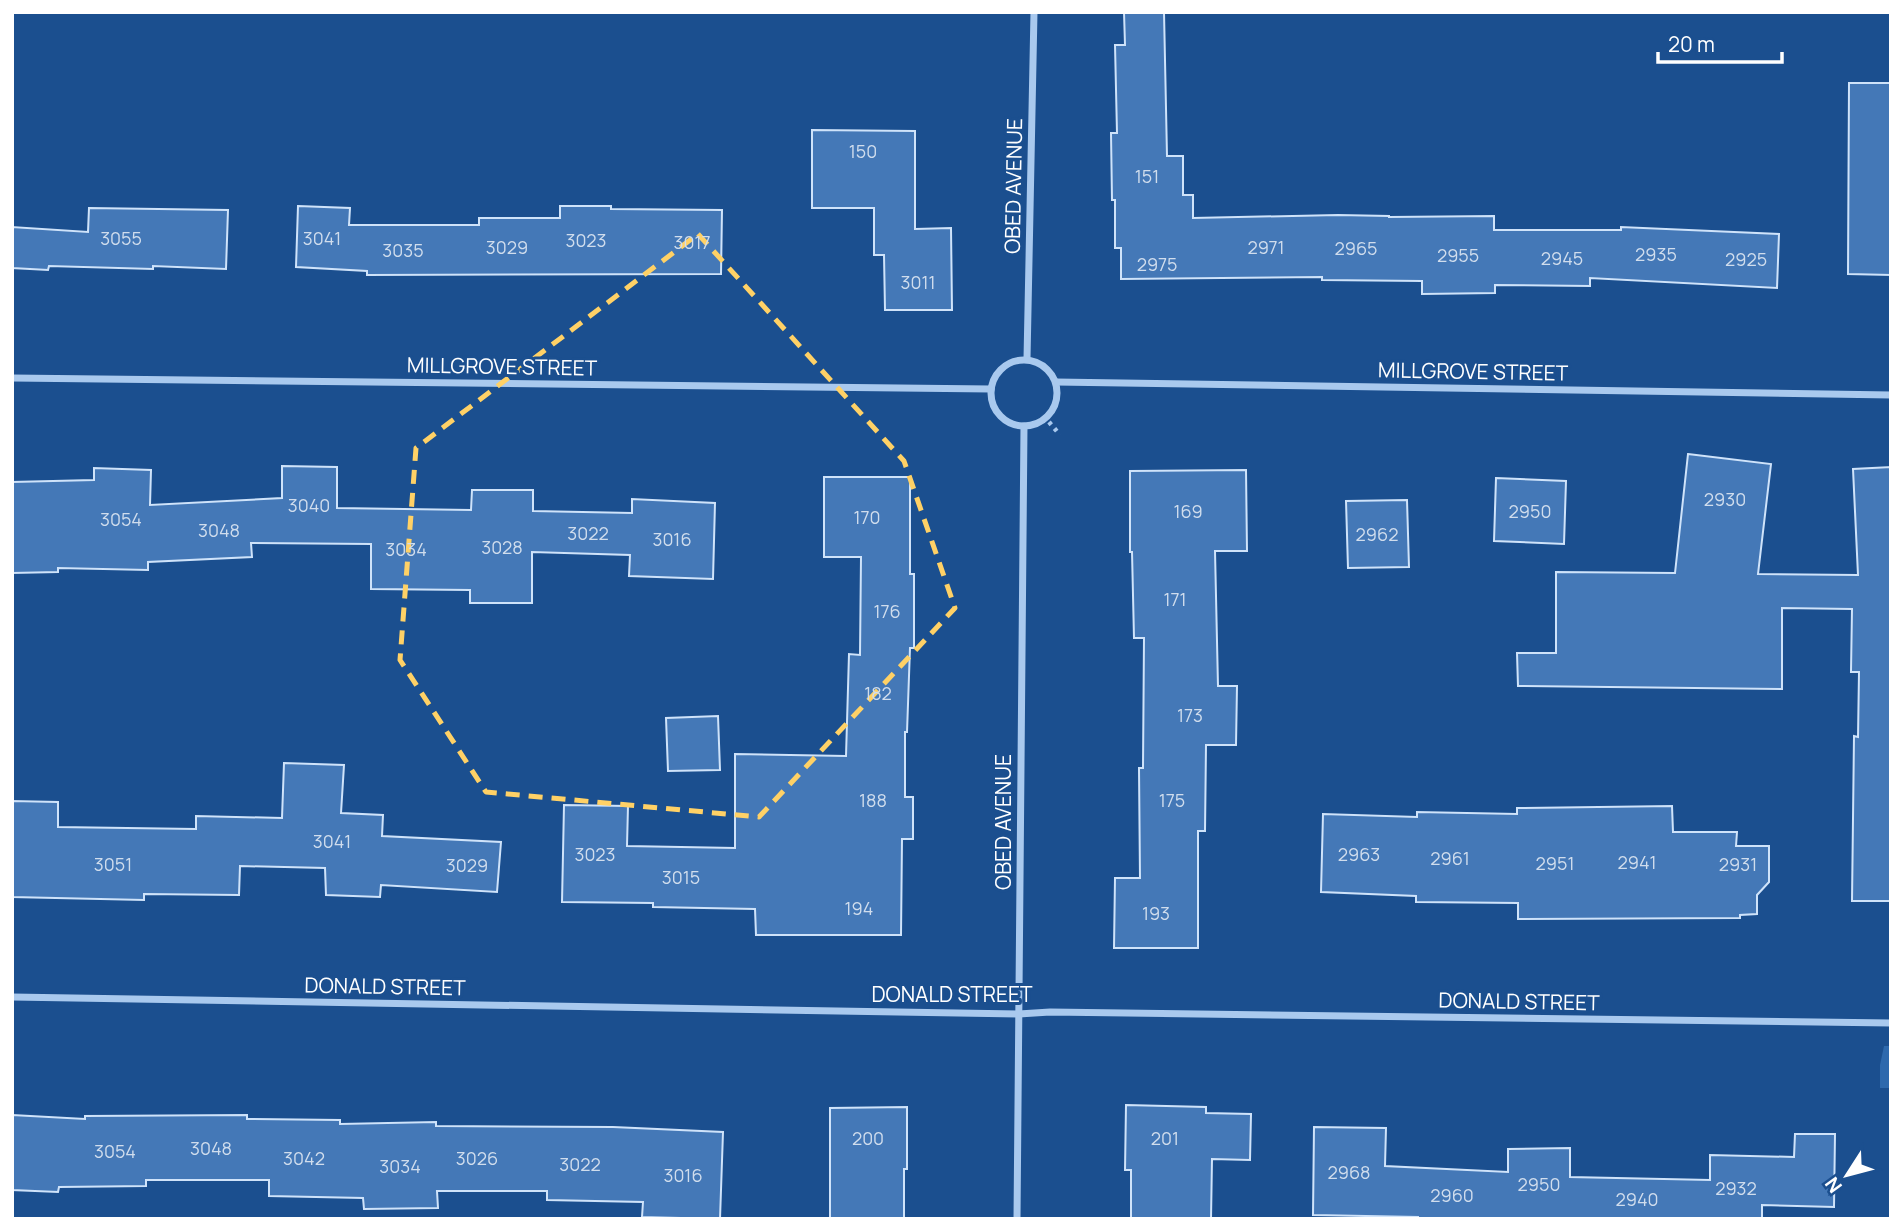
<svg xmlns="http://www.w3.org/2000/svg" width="1903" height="1231" font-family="Manrope,sans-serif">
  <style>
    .green { fill: #2e69ad }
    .building { fill: #4478b7; stroke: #cfe3fa; stroke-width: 2 }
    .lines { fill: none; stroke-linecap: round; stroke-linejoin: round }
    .path { stroke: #a9c9ee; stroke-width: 4.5; stroke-dasharray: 3.5 5; stroke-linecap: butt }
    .street { stroke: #a9c9ee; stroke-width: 7 }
    .marked { fill: none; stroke: #ffd166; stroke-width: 5; stroke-dasharray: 14 9; stroke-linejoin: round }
    .labels { text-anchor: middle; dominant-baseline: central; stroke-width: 6; stroke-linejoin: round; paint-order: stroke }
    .number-label { font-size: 18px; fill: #d0dded }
    .street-label { font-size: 21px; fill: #fff; stroke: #1b4f8f }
  </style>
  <rect width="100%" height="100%" fill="#1b4f8f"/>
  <polygon class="green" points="1884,1046 1891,1046 1891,1088 1880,1088 1880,1065"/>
  <g class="building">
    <polygon points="1124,12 1164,12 1167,156 1183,156 1183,195 1193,195 1193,218 1338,215 1389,216 1389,217 1494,216 1494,230 1621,230 1621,227 1779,234 1777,288 1590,278 1590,286 1495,285 1495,293 1422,294 1422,281 1322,280 1322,277 1121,279 1121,248 1115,248 1115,200 1112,200 1111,133 1117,133 1115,45 1125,45"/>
    <polygon points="1849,83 1891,83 1891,275 1848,274"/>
    <polygon points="812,130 915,131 915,229 951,228 952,310 885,310 884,255 874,255 874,208 812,208"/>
    <polygon points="298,206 350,208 349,225 479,225 479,218 560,218 560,206 611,206 611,209 722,210 721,274 367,275 367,271 296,267"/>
    <polygon points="89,208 228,210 226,269 153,266 153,269 49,266 48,270 12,268 12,227 88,232"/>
    <polygon points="1688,454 1771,464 1758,574 1858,575 1853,469 1891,467 1891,901 1852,901 1854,736 1858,737 1859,672 1851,672 1852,609 1782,608 1782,689 1518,686 1517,653 1556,653 1556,572 1675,573"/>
    <polygon points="282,466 337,467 337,508 471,510 472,490 533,490 533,511 632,513 632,499 715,503 713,579 629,576 630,555 532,552 532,603 470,603 470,590 371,589 371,544 251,543 252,557 148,562 148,570 58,568 58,572 12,573 12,482 94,480 94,468 151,470 150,505 282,498"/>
    <polygon points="1246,470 1247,551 1215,551 1218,686 1237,686 1236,745 1206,745 1205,831 1198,831 1198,948 1114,948 1115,878 1140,878 1139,768 1143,768 1144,638 1134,638 1132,552 1130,552 1130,471"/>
    <polygon points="824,477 910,477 910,574 914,574 914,648 910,648 907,732 905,732 905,797 913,797 913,839 902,839 901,935 756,935 755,909 653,907 653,903 562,902 564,805 628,806 627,846 735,848 735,754 846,756 849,654 860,655 861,557 824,557"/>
    <polygon points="1496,478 1566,481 1564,544 1494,541"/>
    <polygon points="1407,500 1409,567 1348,568 1346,501"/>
    <polygon points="718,716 720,770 668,771 666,718"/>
    <polygon points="284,763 344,765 341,813 383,815 382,836 501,842 497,892 381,885 380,897 326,895 325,868 240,866 239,895 144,894 144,900 12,897 12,801 58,802 58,827 196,829 196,816 282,818"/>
    <polygon points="1672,806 1673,832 1737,832 1736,846 1769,846 1769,882 1757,895 1757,914 1740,915 1740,918 1518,919 1518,903 1416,902 1416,896 1321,892 1323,814 1417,817 1417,812 1517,814 1517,808"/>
    <polygon points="1126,1105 1206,1107 1206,1113 1251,1114 1250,1160 1212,1159 1211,1219 1131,1219 1131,1170 1125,1170"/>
    <polygon points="907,1107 907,1169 904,1169 904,1219 830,1219 830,1108"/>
    <polygon points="12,1115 85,1119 85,1116 247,1115 247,1119 340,1120 340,1124 436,1122 436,1126 613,1127 723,1132 720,1219 642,1217 643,1202 547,1200 547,1191 437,1191 438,1208 364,1209 363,1198 269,1196 269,1180 146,1180 146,1186 59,1187 58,1192 12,1190"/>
    <polygon points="1314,1127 1386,1128 1385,1166 1508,1172 1508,1149 1570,1148 1570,1177 1710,1180 1710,1155 1794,1157 1795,1134 1835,1134 1834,1207 1762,1205 1762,1219 1418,1219 1418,1217 1313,1215"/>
  </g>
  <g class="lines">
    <polyline class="path" points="1049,422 1060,435"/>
    <g class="street">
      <polyline points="1027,359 1034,12"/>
      <circle cx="1024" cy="393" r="33"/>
      <polyline points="12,378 991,389"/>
      <polyline points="1056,382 1891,395"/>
      <polyline points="12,997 1019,1014 1050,1012 1891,1023"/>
      <polyline points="1017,1219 1024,426"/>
    </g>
  </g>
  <path class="marked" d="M 698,234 L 904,461 L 955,608 L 759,817 L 486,792 L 400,660 L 416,448 Z"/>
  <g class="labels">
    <g class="number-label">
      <text x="863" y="151">150</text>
      <text x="1147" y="176">151</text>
      <text x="121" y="238">3055</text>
      <text x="322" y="238">3041</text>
      <text x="586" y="240">3023</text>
      <text x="692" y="242">3017</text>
      <text x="507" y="247">3029</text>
      <text x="1266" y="247">2971</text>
      <text x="1356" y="248">2965</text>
      <text x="403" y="250">3035</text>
      <text x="1656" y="254">2935</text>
      <text x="1458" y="255">2955</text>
      <text x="1562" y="258">2945</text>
      <text x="1746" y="259">2925</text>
      <text x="1157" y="264">2975</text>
      <text x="918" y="282">3011</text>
      <text x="1725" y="499">2930</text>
      <text x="309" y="505">3040</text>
      <text x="1188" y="511">169</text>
      <text x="1530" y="511">2950</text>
      <text x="867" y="517">170</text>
      <text x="121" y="519">3054</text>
      <text x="219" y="530">3048</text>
      <text x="588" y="533">3022</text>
      <text x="1377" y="534">2962</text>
      <text x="672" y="539">3016</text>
      <text x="502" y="547">3028</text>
      <text x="406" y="549">3034</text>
      <text x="1175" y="599">171</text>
      <text x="887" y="611">176</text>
      <text x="878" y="693">182</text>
      <text x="1190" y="715">173</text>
      <text x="873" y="800">188</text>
      <text x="1172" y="800">175</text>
      <text x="332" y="841">3041</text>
      <text x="595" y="854">3023</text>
      <text x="1359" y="854">2963</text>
      <text x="1450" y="858">2961</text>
      <text x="1637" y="862">2941</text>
      <text x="1555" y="863">2951</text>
      <text x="113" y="864">3051</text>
      <text x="1738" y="864">2931</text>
      <text x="467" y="865">3029</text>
      <text x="681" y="877">3015</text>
      <text x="859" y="908">194</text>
      <text x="1156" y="913">193</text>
      <text x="868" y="1138">200</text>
      <text x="1165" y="1138">201</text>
      <text x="211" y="1148">3048</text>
      <text x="115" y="1151">3054</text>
      <text x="304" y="1158">3042</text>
      <text x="477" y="1158">3026</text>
      <text x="580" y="1164">3022</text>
      <text x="400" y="1166">3034</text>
      <text x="1349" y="1172">2968</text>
      <text x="683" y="1175">3016</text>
      <text x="1539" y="1184">2950</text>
      <text x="1736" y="1188">2932</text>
      <text x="1452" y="1195">2960</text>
      <text x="1637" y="1199">2940</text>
    </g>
    <g class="street-label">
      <text transform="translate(1013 186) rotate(-89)">OBED AVENUE</text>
      <text transform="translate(502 366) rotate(1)">MILLGROVE STREET</text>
      <text transform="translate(1473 371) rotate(1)">MILLGROVE STREET</text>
      <text transform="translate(1003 822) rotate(-90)">OBED AVENUE</text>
      <text transform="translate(385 986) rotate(1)">DONALD STREET</text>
      <text x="952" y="994">DONALD STREET</text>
      <text transform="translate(1519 1001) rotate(1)">DONALD STREET</text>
    </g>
  </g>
  <rect width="1903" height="1231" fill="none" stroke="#ffffff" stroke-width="28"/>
  <g transform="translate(1847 1175) rotate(234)" stroke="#1b4f8f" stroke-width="5" paint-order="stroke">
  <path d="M0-5L12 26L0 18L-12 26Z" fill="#ffffff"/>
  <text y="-10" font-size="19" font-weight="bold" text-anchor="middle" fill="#ffffff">N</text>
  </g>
  <path d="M1658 52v10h124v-10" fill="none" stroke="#ffffff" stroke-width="3.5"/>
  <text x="1668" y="52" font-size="21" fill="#ffffff" stroke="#1b4f8f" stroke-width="5" paint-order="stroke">20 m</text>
</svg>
